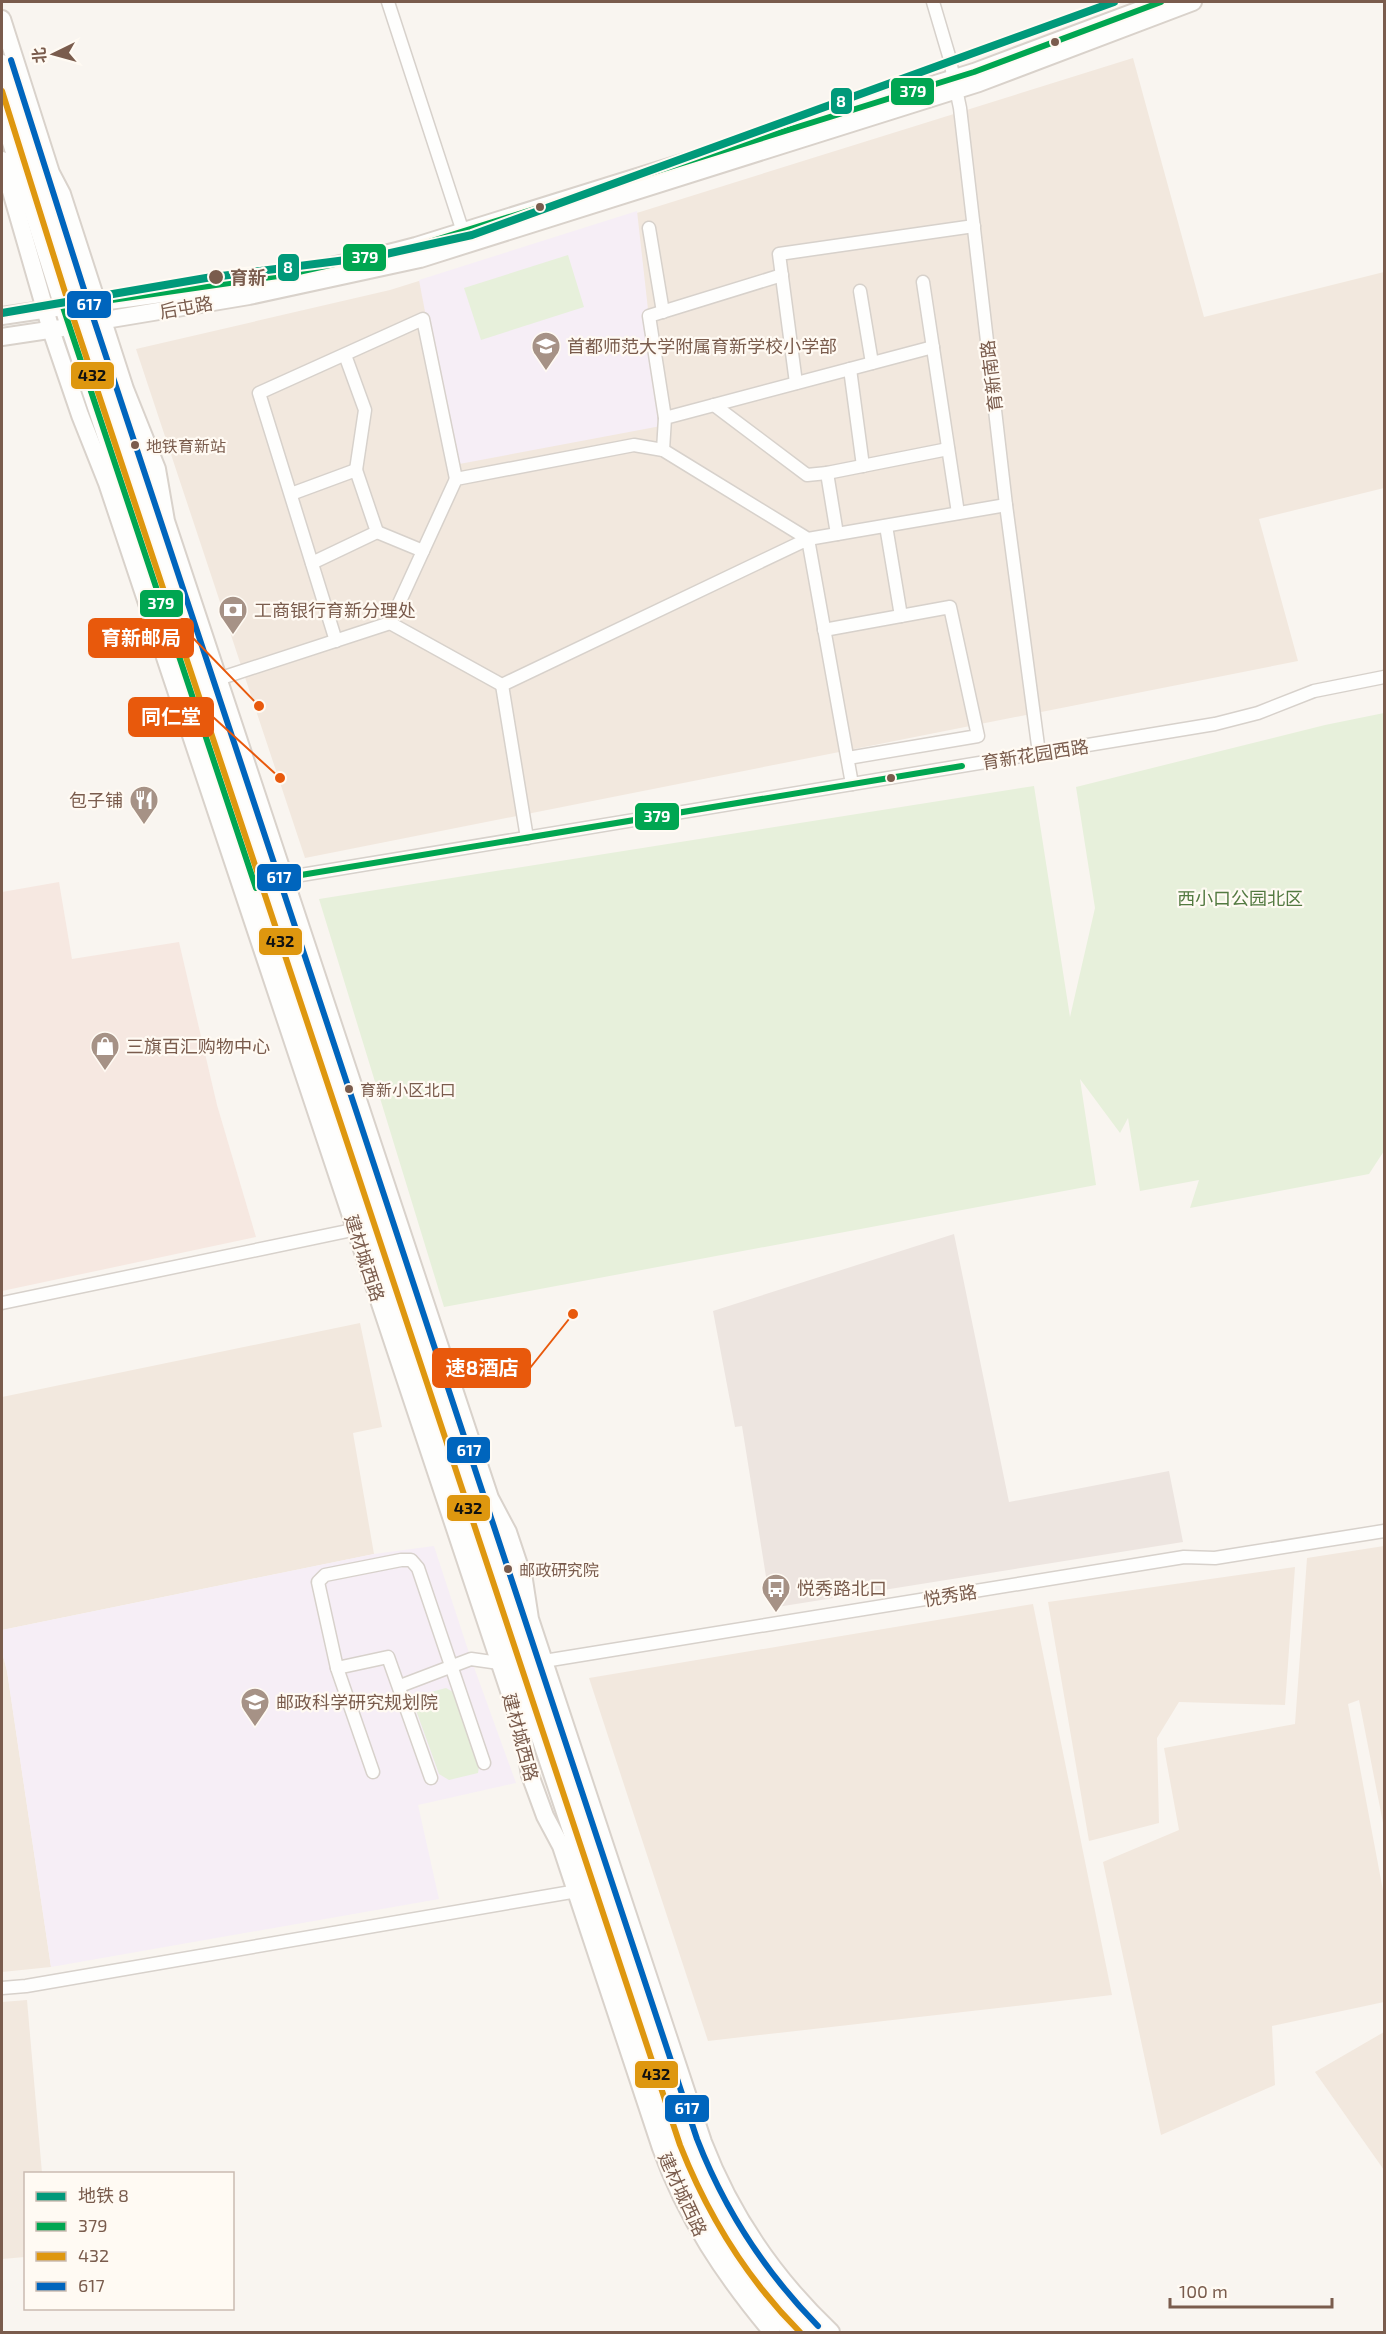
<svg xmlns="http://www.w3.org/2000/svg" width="1386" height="2334" font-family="'Exo 2','Noto Sans SC',sans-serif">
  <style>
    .residential { fill: #f2e8de }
    .commercial { fill: #f6e8e1 }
    .industrial { fill: #ede5e0 }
    .education { fill: #f6eef6 }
    .green { fill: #e7f0db }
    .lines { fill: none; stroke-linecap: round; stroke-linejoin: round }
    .street-casing { stroke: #d7d1cb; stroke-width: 15 }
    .secondary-casing { stroke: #d9d2cb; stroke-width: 20 }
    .street { stroke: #fefefd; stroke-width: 12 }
    .secondary { stroke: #fefefd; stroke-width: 16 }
    .bus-1-casing { stroke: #fffaf3; stroke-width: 10 }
    .bus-2-casing { stroke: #fffaf3; stroke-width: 10 }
    .bus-3-casing { stroke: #fffaf3; stroke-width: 10 }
    .bus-1 { stroke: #00a651; stroke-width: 6 }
    .bus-2 { stroke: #de970f; stroke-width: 6 }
    .bus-3 { stroke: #0065bd; stroke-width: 6 }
    .metro-1-casing { stroke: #fffaf3; stroke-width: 12 }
    .metro-1 { stroke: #00997a; stroke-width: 8 }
    .bus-dot { fill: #7a5c4d; stroke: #fffaf3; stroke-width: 2 }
    .labels { text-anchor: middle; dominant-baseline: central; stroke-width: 4.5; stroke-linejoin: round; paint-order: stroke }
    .bus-label { font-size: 16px; fill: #7a5c4d; stroke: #fffaf3; text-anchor: start }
    .stop-label { font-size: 18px; font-weight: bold; fill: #7a5c4d; stroke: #fffaf3; text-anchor: start }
    .street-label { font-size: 18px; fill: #7a5c4d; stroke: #fffaf3 }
    .poi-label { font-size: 18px; fill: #7a5c4d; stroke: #fffaf3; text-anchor: start }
    .park-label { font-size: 18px; fill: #537a41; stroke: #fffaf3 }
    .leader { fill: none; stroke: #e8590c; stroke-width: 2 }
    .callout-dot { fill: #e8590c; stroke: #fffaf3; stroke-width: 2 }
    .callout { fill: #e8590c; stroke: #e8590c; stroke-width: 2 }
    .callout-label { font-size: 20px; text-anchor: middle; font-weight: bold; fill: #fff }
    .line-badge { stroke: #fffaf3; stroke-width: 2 }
    .badge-label { font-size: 16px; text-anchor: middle; font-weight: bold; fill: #fff }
    .pale-badge-label { font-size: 16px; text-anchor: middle; font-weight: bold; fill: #111 }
  </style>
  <rect width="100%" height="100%" fill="#f9f5f0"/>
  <g class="residential">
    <polygon points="1133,58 1204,317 1384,272 1384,488 1259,519 1298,661 305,858 136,349 390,290"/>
    <polygon points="360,1323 382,1427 353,1433 374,1554 2,1630 2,1397"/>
    <polygon points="1384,1546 1384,1828 1359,1700 1348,1704 1384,1896 1384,2002 1272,2026 1275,2085 1161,2135 1103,1862 1179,1830 1164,1748 1295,1724 1307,1558"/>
    <polygon points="1295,1567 1285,1705 1179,1702 1157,1738 1159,1823 1089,1841 1048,1602"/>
    <polygon points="1033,1604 1112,1995 708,2041 589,1678"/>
    <polygon points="2,1652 7,1671 51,1967 2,1972"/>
    <polygon points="27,2000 42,2173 26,2174 25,2257 2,2259 2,2002"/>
    <polygon points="1384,2032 1384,2170 1315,2072"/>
  </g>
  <polygon class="commercial" points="59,882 72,959 179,942 217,1105 256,1237 2,1291 2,892"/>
  <polygon class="industrial" points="954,1234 1009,1502 1169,1471 1183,1542 771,1608 742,1426 735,1427 713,1311"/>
  <g class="education">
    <polygon points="637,211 661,426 454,465 419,280"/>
    <polygon points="434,1546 471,1659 516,1783 418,1805 439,1899 51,1967 7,1671 2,1652 2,1630 374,1554"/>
  </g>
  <g class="green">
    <polygon points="568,255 584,307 481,340 464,288"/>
    <polygon points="1384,713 1384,1151 1369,1174 1190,1208 1199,1180 1140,1191 1128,1118 1120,1133 1080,1079 1096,1185 444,1307 319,899 1034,786 1070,1017 1095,908 1076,787 1325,725"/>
    <polygon points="446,1688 453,1692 479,1766 478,1773 449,1780 439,1774 413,1702 416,1696"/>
  </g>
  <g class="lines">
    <g class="street-casing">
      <g id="street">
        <polyline points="388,2 463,232"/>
        <polyline points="933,2 949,56 960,108 1006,505 1039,753"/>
        <polyline points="649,228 663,312"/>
        <polyline points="923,282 958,513"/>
        <polyline points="860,291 872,363"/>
        <polyline points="345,355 365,410 356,470"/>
        <polyline points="850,369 863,466"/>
        <polyline points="796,383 779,254 974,226"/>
        <polyline points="714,405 807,475 827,473 948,449"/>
        <polyline points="665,418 649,316 782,275"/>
        <polyline points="663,450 665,418 933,347"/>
        <polyline points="827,473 837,534"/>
        <polyline points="291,494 356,470 377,532 312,563"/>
        <polyline points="886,526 901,616"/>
        <polyline points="377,532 423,551"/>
        <polyline points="390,623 456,479 634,445 663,450 808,539 1006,505"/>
        <polyline points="824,630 950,607 978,736 848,758"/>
        <polyline points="336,641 259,393 423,319 456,479"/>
        <polyline points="212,681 390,623 502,685 808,539 852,784"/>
        <polyline points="502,685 527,838"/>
        <polyline points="278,881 301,875 1215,724 1258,713 1314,691 1384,677"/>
        <polyline points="2,1303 362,1228"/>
        <polyline points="538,1662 1184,1557 1215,1558 1384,1531"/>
        <polyline points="337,1668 388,1657 431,1778"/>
        <polyline points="400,1686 471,1659 506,1664"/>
        <polyline points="373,1772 337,1668 318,1582 325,1575 401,1560 411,1560 418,1568 484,1763"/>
        <polyline points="2,1988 26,1986 583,1890"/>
      </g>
    </g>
    <g class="secondary-casing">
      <g id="secondary">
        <path d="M 2,19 L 51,173 L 62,194 L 125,389 L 157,469 L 166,521 L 490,1498 L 508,1532 L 524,1580 L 530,1619 L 703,2142 C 731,2215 775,2279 831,2332"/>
        <path d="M 2,63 L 79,305 L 689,2142 C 715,2215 756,2279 812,2332"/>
        <path d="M 2,114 L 69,326 L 676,2145 C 701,2216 741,2277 792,2332"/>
        <path d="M 2,160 L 51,330 L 80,415 L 107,483 L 523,1733 L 530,1775 L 545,1816 L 561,1846 L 661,2148 C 686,2218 725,2276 772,2332"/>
        <path d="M 88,304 C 198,289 309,275 416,246 L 974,72 L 1161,2"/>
        <polyline points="2,316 56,308"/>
        <polyline points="93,322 249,296 420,259 979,83 1193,2"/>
        <polyline points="2,337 62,328"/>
      </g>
    </g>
    <use href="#street" class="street"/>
    <use href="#secondary" class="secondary"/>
    <g class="bus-1-casing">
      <polyline id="bus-1" points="962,766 301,875 256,888 63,307 285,275 416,246 974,72 1161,2"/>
    </g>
    <g class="bus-2-casing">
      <path id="bus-2" d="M 2,91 L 70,308 L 680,2145 C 708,2216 746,2278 800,2332"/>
    </g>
    <g class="bus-3-casing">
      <path id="bus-3" d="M 11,60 L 88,302 L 697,2139 C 725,2211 764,2271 818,2326"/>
    </g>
    <use href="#bus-1" class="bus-1"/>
    <use href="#bus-2" class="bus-2"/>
    <use href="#bus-3" class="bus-3"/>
    <g class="metro-1-casing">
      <polyline id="metro-1" points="2,313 206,278 377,256 472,235 1114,2"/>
    </g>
    <use href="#metro-1" class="metro-1"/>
  </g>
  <defs>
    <g id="school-pin" transform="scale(1.5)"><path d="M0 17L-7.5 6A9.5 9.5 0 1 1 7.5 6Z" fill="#a69286" stroke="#fffaf3"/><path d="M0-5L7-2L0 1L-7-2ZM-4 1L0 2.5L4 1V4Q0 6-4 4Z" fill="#fff"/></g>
    <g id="bank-pin" transform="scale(1.5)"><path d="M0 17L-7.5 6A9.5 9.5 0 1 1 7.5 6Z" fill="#a69286" stroke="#fffaf3"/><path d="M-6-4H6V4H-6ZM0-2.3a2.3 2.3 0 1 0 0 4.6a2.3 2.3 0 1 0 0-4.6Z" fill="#fff"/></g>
    <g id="restaurant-pin" transform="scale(1.5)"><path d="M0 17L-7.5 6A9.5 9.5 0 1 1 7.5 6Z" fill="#a69286" stroke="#fffaf3"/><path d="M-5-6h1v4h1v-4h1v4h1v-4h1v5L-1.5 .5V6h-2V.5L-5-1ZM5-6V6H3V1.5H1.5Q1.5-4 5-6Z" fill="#fff"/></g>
    <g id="shop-pin" transform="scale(1.5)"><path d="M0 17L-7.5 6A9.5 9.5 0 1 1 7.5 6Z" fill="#a69286" stroke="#fffaf3"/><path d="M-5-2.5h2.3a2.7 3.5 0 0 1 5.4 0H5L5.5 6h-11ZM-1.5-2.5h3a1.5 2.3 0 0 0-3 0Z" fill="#fff"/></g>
    <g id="bus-pin" transform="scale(1.5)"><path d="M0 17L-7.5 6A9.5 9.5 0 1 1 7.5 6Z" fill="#a69286" stroke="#fffaf3"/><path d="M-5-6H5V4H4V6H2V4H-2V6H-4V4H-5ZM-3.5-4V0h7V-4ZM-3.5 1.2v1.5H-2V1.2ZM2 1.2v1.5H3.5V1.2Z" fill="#fff"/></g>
    <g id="university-pin" transform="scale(1.5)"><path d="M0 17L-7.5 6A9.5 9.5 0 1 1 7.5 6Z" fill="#a69286" stroke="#fffaf3"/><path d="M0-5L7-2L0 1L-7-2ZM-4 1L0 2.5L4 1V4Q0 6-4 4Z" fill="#fff"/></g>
  </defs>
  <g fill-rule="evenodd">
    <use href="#school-pin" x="546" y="346"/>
    <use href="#bank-pin" x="233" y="610"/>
    <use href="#restaurant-pin" x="144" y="800"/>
    <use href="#shop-pin" x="105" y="1046"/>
    <use href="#bus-pin" x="776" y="1588"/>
    <use href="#university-pin" x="255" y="1702"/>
  </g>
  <g class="bus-dot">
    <circle cx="1055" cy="42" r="5"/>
    <circle cx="540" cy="207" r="5"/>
    <circle cx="216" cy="277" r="8"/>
    <circle cx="135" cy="445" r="5"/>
    <circle cx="891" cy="778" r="5"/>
    <circle cx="349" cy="1089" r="5"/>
    <circle cx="508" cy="1569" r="5"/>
  </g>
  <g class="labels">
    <g class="bus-label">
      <text x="146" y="445">地铁育新站</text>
      <text x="360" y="1089">育新小区北口</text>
      <text x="519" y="1569">邮政研究院</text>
    </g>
    <g class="stop-label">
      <text x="230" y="277">育新</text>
    </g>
    <g class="street-label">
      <text transform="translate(186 307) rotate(-10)">后屯路</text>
      <text transform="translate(991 376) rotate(-97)">育新南路</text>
      <text transform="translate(1035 754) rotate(-9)">育新花园西路</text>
      <text transform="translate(365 1258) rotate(72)">建材城西路</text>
      <text transform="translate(950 1595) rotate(-9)">悦秀路</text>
      <text transform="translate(521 1737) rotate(75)">建材城西路</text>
      <text transform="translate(683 2194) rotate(65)">建材城西路</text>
    </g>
    <g class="poi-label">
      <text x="567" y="346">首都师范大学附属育新学校小学部</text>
      <text x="254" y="610">工商银行育新分理处</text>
      <text x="123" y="800" text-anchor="end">包子铺</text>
      <text x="126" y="1046">三旗百汇购物中心</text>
      <text x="797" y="1588">悦秀路北口</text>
      <text x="276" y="1702">邮政科学研究规划院</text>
    </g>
    <g class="park-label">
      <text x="1240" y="898">西小口公园北区</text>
    </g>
  </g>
  <path class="leader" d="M259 706L193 638M280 778L213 717M573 1314L530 1368"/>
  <g class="callout-dot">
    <circle cx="259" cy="706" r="6"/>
    <circle cx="280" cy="778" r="6"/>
    <circle cx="573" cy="1314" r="6"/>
  </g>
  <g class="callout">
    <rect x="89" y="619" width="104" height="38" rx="6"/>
    <rect x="129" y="698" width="84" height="38" rx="6"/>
    <rect x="433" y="1349" width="97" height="38" rx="6"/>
  </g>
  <g class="callout-label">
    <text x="141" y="645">育新邮局</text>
    <text x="171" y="724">同仁堂</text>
    <text x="482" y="1375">速8酒店</text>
  </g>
  <g class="line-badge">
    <rect x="890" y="77" width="45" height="29" rx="6" fill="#00a651"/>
    <rect x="830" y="87" width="23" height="28" rx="6" fill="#00997a"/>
    <rect x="342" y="243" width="45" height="29" rx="6" fill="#00a651"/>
    <rect x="277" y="253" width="23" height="29" rx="6" fill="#00997a"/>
    <rect x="66" y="290" width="46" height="29" rx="6" fill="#0065bd"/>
    <rect x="70" y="361" width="45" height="29" rx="6" fill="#de970f"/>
    <rect x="139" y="589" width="45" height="29" rx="6" fill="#00a651"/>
    <rect x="634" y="802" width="46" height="29" rx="6" fill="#00a651"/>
    <rect x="256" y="863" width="46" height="29" rx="6" fill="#0065bd"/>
    <rect x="258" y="927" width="45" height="29" rx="6" fill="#de970f"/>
    <rect x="446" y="1436" width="45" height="28" rx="6" fill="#0065bd"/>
    <rect x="446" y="1494" width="45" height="28" rx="6" fill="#de970f"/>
    <rect x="634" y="2060" width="45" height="29" rx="6" fill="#de970f"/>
    <rect x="664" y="2094" width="46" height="29" rx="6" fill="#0065bd"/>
  </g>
  <g class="badge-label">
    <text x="913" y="97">379</text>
    <text x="841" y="107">8</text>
    <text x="365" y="263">379</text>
    <text x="288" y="273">8</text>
    <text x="89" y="310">617</text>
    <text x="161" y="609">379</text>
    <text x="657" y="822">379</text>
    <text x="279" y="883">617</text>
    <text x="469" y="1456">617</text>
    <text x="687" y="2114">617</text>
  </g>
  <g class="pale-badge-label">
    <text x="92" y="381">432</text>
    <text x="280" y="947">432</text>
    <text x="468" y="1514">432</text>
    <text x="656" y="2080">432</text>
  </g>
  <rect width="1386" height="2334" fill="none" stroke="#7a5c4d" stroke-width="6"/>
  <rect x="24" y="2172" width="210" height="138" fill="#fffaf3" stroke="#cabbb1" stroke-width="1.5"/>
  <rect x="36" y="2192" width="30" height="9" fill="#00997a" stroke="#cabbb1" stroke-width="1.5"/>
  <text x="78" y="2202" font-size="18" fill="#7a5c4d">地铁 8</text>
  <rect x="36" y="2222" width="30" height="9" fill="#00a651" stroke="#cabbb1" stroke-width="1.5"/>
  <text x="78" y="2232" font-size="18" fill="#7a5c4d">379</text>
  <rect x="36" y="2252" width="30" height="9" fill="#de970f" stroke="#cabbb1" stroke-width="1.5"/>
  <text x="78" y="2262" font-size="18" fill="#7a5c4d">432</text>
  <rect x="36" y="2282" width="30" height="9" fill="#0065bd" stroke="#cabbb1" stroke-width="1.5"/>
  <text x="78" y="2292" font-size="18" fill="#7a5c4d">617</text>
  <g transform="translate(54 54) rotate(265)" stroke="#fffaf3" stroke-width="4.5" paint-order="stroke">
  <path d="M0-4.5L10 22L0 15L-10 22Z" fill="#7a5c4d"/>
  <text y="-9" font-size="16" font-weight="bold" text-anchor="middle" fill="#7a5c4d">北</text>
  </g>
  <path d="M1170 2298v9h162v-9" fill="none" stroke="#7a5c4d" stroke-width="3"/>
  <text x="1179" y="2298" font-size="18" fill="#7a5c4d" stroke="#fffaf3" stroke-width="4.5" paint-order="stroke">100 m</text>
</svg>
